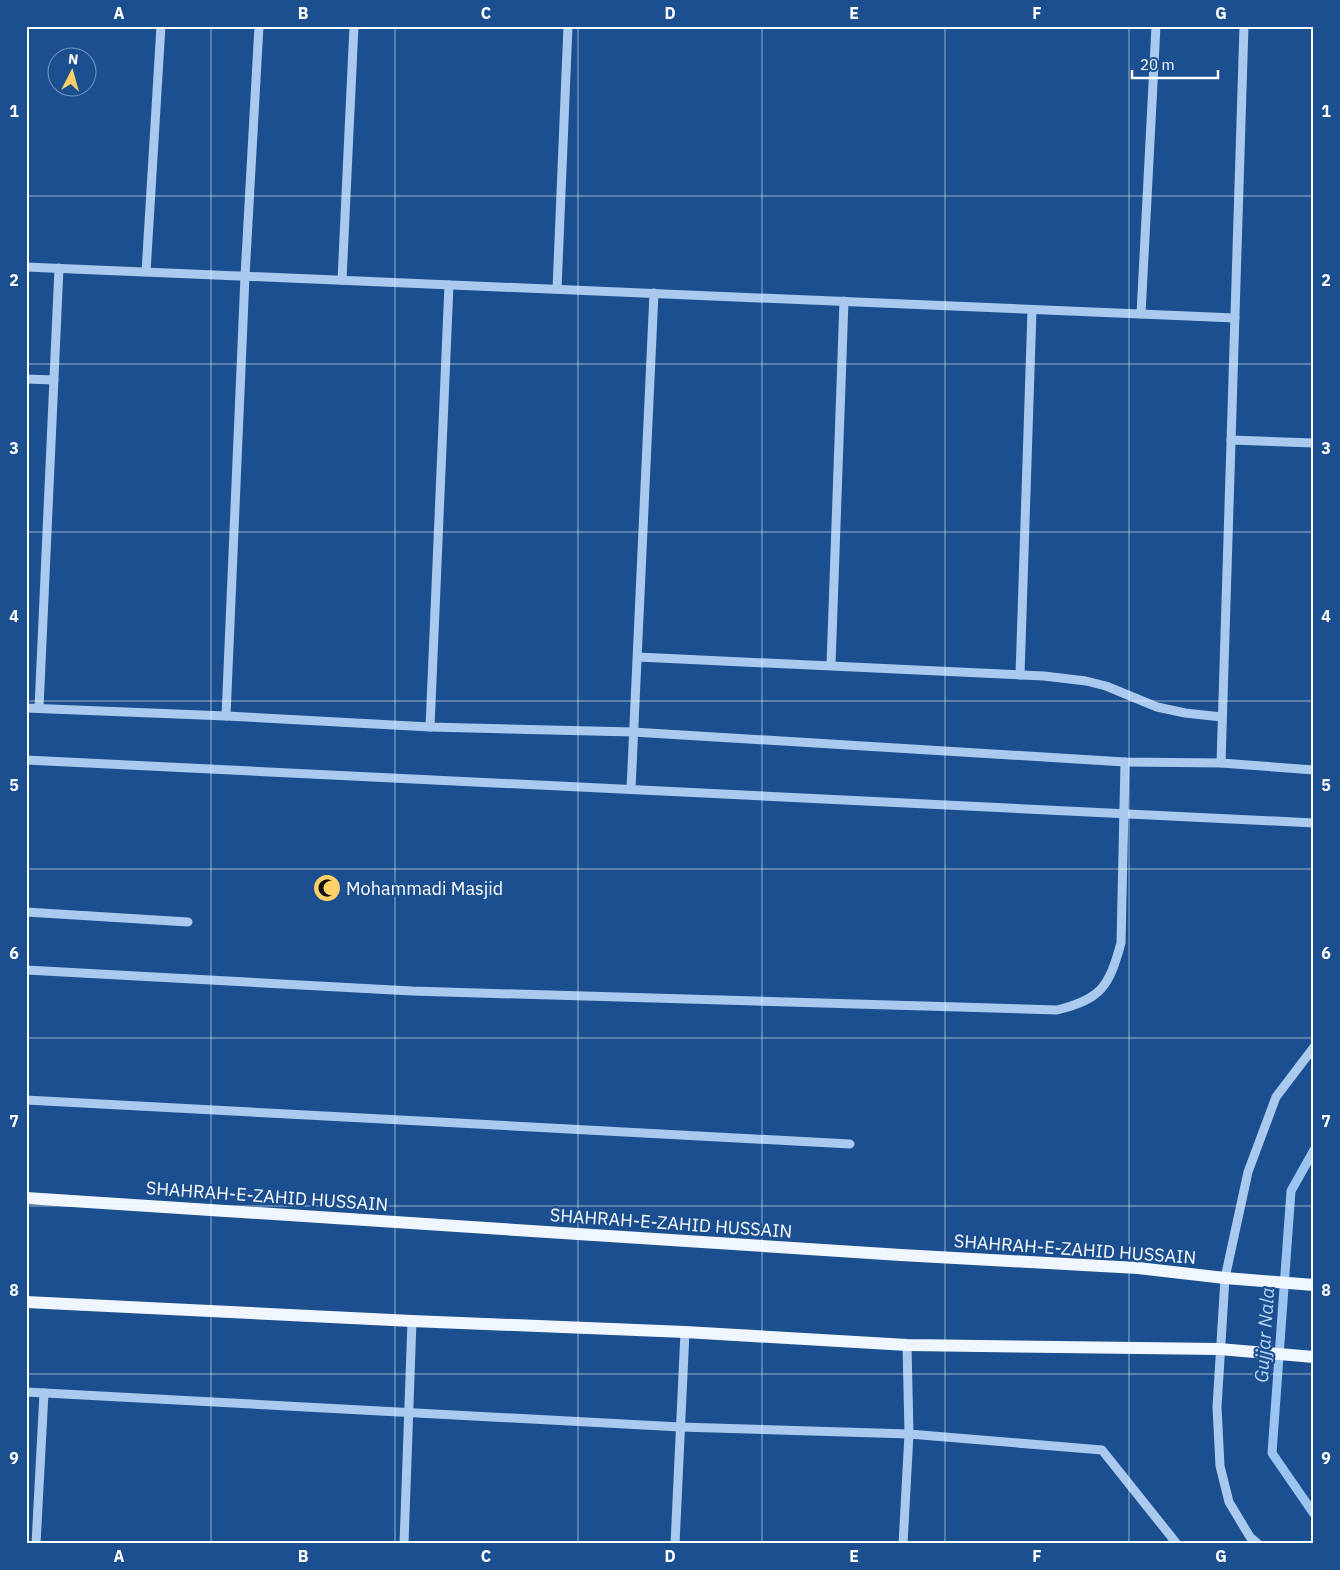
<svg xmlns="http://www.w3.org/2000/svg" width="1340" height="1570" font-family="'IBM Plex Sans',sans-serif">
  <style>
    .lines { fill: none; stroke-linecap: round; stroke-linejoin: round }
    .stream { stroke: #9cc4f0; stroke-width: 9 }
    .minor { stroke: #a9c9ee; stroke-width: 9 }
    .major { stroke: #f0f6ff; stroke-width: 12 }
    .grid { fill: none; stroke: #fff; stroke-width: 1; stroke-opacity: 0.55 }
    .labels { text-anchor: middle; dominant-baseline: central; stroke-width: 4.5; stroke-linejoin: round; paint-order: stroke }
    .poi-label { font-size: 18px; fill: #fff; stroke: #1b4f8f; text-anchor: start }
    .street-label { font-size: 18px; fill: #fff; stroke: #1b4f8f }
    .water-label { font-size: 19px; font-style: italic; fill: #b5d3f5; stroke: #1b4f8f }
    .neatline { fill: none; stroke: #fff; stroke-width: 2 }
    .grid-label { font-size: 16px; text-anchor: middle; font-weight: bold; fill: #fff }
  </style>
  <rect width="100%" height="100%" fill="#1b4f8f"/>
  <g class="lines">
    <polyline class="stream" points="1314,1150 1291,1191 1272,1453 1314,1514"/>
    <g class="minor">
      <polyline points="26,267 1235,318"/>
      <polyline points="146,272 161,26"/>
      <polyline points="342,280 354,26"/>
      <polyline points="557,289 568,26"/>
      <polyline points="1141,314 1156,26"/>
      <polyline points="26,379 54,380"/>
      <polyline points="1231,440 1314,443"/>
      <polyline points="638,657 1044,676 1086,681 1106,686 1157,707 1185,713 1222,717"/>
      <polyline points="831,665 844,301"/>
      <polyline points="1020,675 1032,310"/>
      <polyline points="26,708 226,716 430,727 633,732 1125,762 1221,763 1314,770"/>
      <polyline points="39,708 59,268"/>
      <polyline points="226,716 245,276 259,26"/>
      <polyline points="430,727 449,285"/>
      <polyline points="26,760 1314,823"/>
      <polyline points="1221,763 1244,26"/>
      <polyline points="631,789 654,293"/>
      <polyline points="26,912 188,922"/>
      <path d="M 26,970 L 412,991 L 1057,1010 C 1102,999 1109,986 1121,943 L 1125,762"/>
      <polyline points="26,1100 850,1144"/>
      <polyline points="26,1392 680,1427 909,1434 1102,1450 1177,1544"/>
      <polyline points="36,1544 44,1393"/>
      <polyline points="404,1544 412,1321"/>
      <polyline points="675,1544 685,1332"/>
      <polyline points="903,1544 909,1434 907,1345"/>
      <polyline points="1258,1544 1250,1537 1229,1502 1220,1466 1217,1407 1225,1278 1248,1172 1276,1097 1314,1047"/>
    </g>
    <g class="major">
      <polyline points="26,1198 901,1255 1138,1268 1225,1278 1314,1285"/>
      <polyline points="26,1302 412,1321 685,1332 907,1345 1219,1349 1314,1357"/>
    </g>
  </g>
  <path class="grid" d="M 211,26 L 211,1544M 395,26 L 395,1544M 578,26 L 578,1544M 762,26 L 762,1544M 945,26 L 945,1544M 1129,26 L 1129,1544M 26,196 L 1314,196M 26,364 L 1314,364M 26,532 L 1314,532M 26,701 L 1314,701M 26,869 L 1314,869M 26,1038 L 1314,1038M 26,1206 L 1314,1206M 26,1374 L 1314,1374"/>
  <defs>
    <g id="mosque-disc" transform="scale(1.4375)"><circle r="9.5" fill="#ffd166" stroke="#1b4f8f"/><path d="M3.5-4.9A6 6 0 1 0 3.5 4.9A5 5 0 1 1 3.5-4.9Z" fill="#111"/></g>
  </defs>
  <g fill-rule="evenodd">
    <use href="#mosque-disc" x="327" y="888"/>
  </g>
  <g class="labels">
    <g class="poi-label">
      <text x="346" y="888">Mohammadi Masjid</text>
    </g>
    <g class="street-label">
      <text transform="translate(267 1196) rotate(4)">SHAHRAH-E-ZAHID HUSSAIN</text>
      <text transform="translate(671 1223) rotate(4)">SHAHRAH-E-ZAHID HUSSAIN</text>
      <text transform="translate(1075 1249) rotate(4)">SHAHRAH-E-ZAHID HUSSAIN</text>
    </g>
    <g class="water-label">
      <text transform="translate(1264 1335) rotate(-86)">Gujjar Nala</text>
    </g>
  </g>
  <rect width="1340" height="1570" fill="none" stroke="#1b4f8f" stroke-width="55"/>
  <g transform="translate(72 72) rotate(6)"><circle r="24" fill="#1b4f8f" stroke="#7695bc"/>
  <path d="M0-4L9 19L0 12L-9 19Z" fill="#ffd166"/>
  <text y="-8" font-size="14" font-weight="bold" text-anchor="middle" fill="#ffffff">N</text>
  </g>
  <path d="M1132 70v8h86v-8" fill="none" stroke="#ffffff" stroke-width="2.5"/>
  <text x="1140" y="70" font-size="15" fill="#ffffff" stroke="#1b4f8f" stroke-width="4" paint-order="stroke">20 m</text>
  <rect x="28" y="28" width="1284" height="1514" class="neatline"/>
  <g class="grid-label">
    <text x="119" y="19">A</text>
    <text x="303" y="19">B</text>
    <text x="486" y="19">C</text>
    <text x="670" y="19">D</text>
    <text x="854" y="19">E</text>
    <text x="1037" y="19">F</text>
    <text x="1221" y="19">G</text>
    <text x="14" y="117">1</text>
    <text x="1326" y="117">1</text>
    <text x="14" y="286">2</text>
    <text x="1326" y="286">2</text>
    <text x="14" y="454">3</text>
    <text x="1326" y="454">3</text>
    <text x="14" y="622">4</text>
    <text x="1326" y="622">4</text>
    <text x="14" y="791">5</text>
    <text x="1326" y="791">5</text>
    <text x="14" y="959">6</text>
    <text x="1326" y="959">6</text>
    <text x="14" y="1127">7</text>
    <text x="1326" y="1127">7</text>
    <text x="14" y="1296">8</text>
    <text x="1326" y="1296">8</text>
    <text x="14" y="1464">9</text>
    <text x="1326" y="1464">9</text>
    <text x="119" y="1562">A</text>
    <text x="303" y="1562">B</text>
    <text x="486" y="1562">C</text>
    <text x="670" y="1562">D</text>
    <text x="854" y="1562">E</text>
    <text x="1037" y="1562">F</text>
    <text x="1221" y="1562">G</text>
  </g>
</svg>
